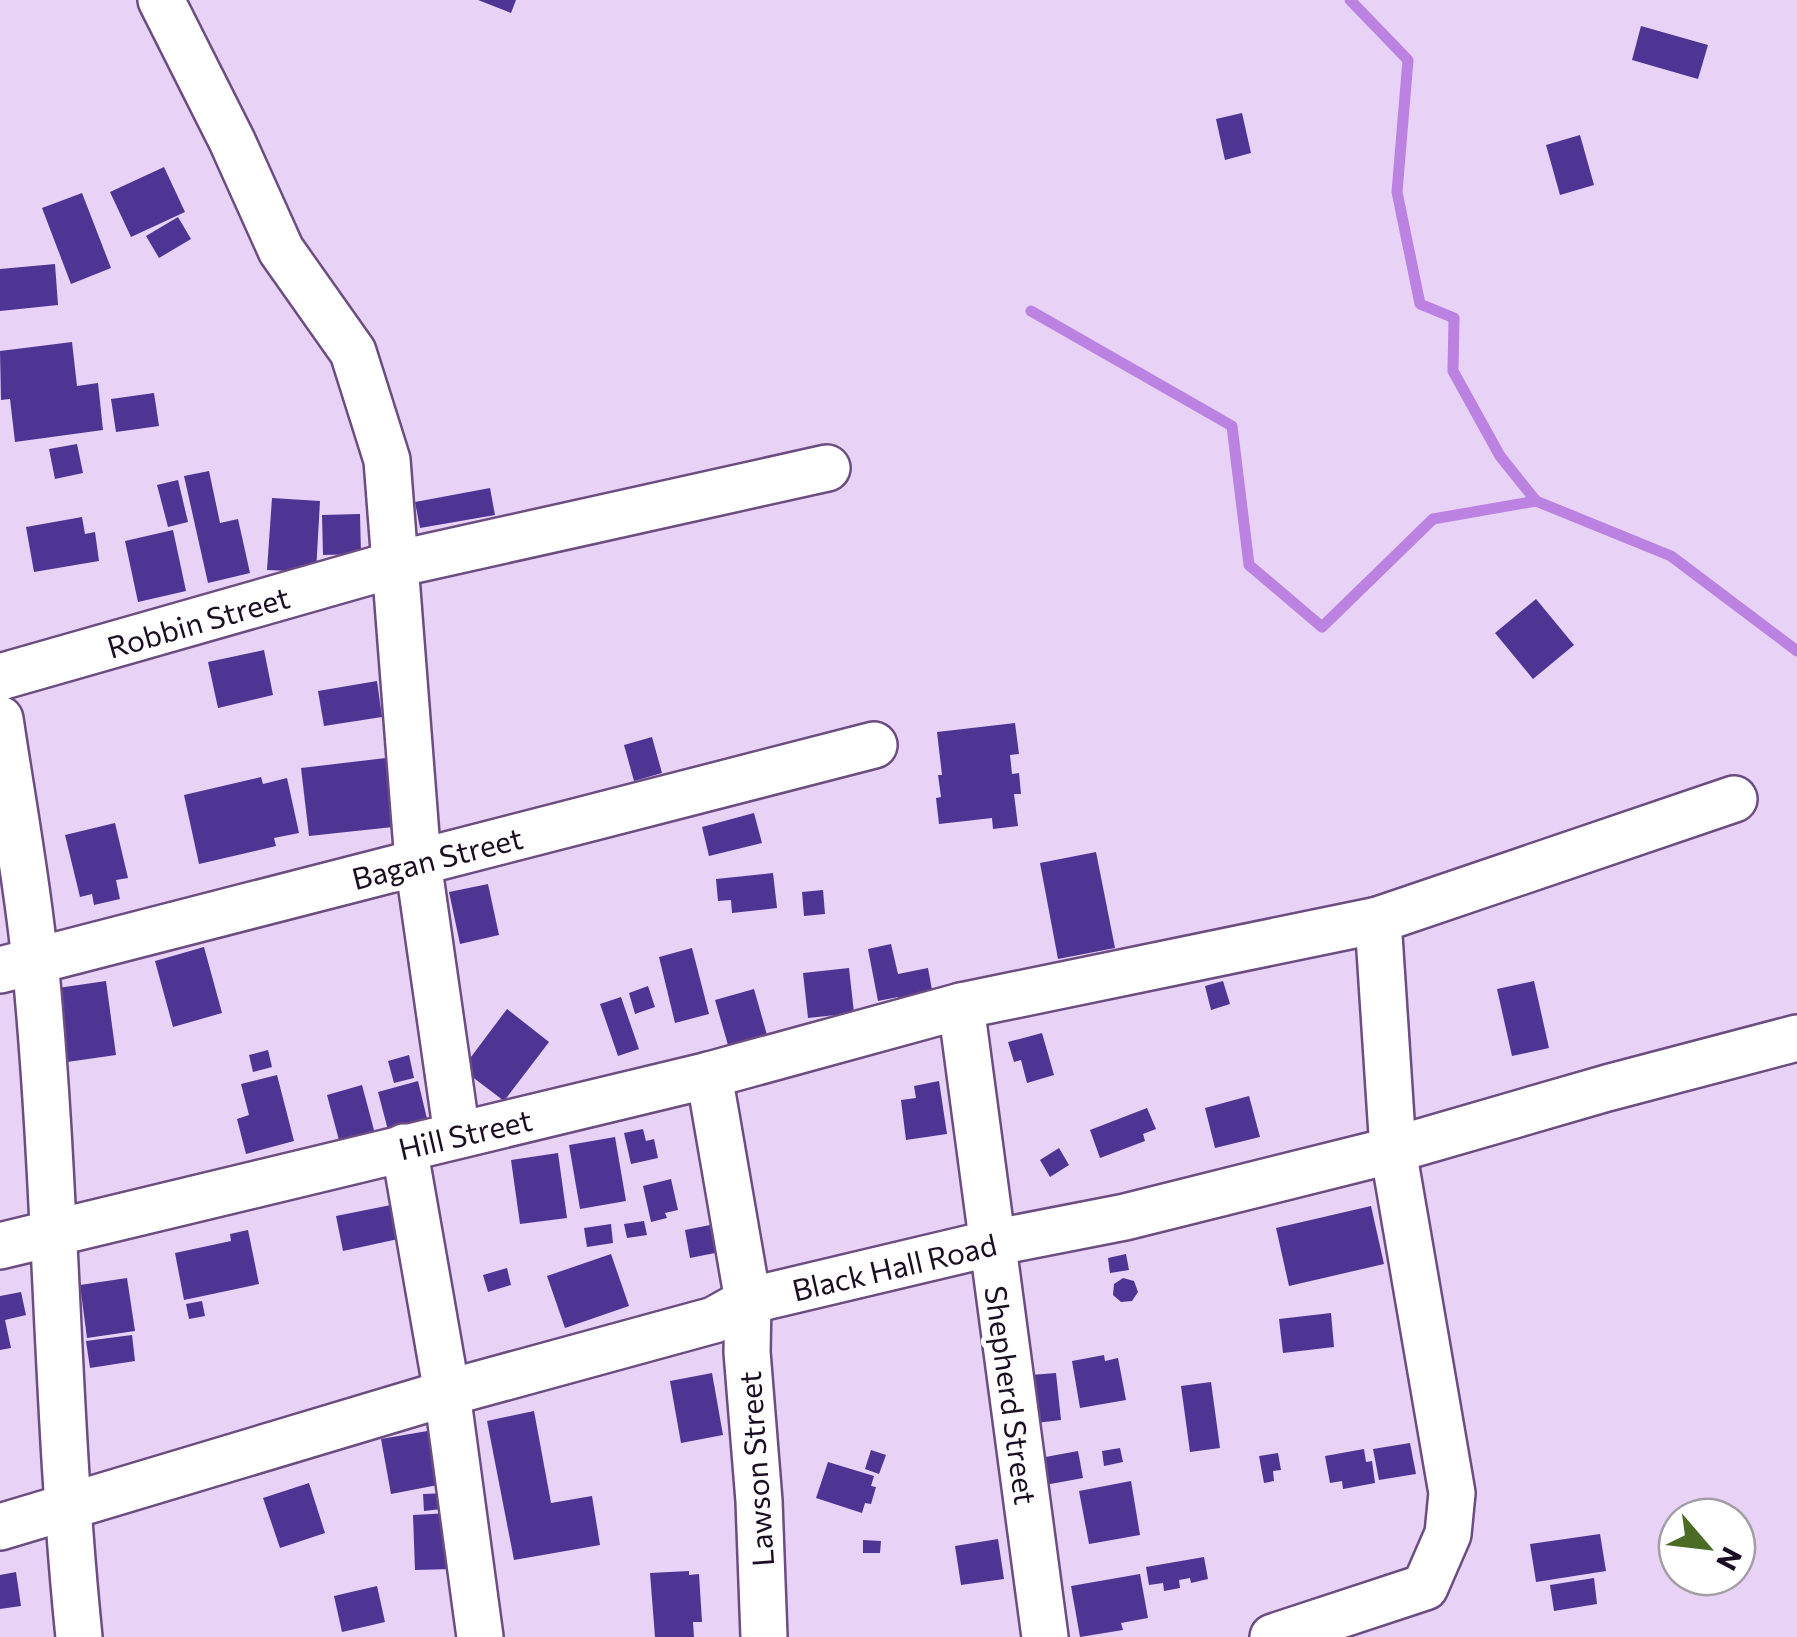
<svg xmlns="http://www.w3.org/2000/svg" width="1797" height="1637" font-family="Commissioner,sans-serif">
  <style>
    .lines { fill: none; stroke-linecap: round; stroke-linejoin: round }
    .stream { stroke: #bc82e1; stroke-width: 11 }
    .building { fill: #4e3593 }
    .minor-casing { stroke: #6c4d81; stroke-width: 50 }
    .minor { stroke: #fff; stroke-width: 45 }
    .labels { text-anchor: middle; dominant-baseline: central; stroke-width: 10; stroke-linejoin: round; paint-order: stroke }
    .street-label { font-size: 30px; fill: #1b0e23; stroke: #fefefe }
  </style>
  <rect width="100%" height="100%" fill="#e8d3f7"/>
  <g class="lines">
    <g class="stream">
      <polyline points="1350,0 1408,60 1397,192 1420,304 1454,318 1453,371 1500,456 1536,501"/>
      <polyline points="1031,311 1232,426 1249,565 1322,627 1433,519 1536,501 1671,556 1797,651"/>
    </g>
  </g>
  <g class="building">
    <polygon points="478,0 516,0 511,13"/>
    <polygon points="1641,26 1708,45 1698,79 1632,60"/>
    <polygon points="1242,113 1251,153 1225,160 1216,119"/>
    <polygon points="1580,135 1594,185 1560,195 1546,145"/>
    <polygon points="164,167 185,212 131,237 110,192"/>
    <polygon points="82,193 111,268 71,284 42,208"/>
    <polygon points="178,217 191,239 159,258 146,236"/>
    <polygon points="55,264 58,305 0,311 0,269"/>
    <polygon points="72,342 77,386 98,383 103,430 15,442 10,399 1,400 0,351"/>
    <polygon points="154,393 159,426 116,432 111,399"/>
    <polygon points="77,444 83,473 55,479 49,449"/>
    <polygon points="209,471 220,523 238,519 250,573 208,583 184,476"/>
    <polygon points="178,480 188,522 168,527 157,485"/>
    <polygon points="490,488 495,515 420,528 415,502"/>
    <polygon points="272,498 320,501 316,572 267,570"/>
    <polygon points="360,514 361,554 323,555 322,515"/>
    <polygon points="82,517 85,534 95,532 99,561 34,572 26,527"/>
    <polygon points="173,530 186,591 138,602 125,541"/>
    <polygon points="1536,599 1574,645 1533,679 1495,633"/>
    <polygon points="264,650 273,695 218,708 208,662"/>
    <polygon points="377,681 382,717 324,726 318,691"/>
    <polygon points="1015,723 1019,754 1010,755 1012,774 1019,773 1021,794 1014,794 1018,826 993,829 992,818 939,824 936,798 941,797 938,775 942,775 937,732"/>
    <polygon points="652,737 662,773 634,781 624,745"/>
    <polygon points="386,758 393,827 309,836 301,768"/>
    <polygon points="261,777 263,784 287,778 299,833 274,838 276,846 199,864 184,795"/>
    <polygon points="754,813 762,843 709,856 702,827"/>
    <polygon points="115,823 128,878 116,880 120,899 94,905 92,894 80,897 65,835"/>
    <polygon points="1096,852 1115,948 1058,959 1040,863"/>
    <polygon points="773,873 777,908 732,913 731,900 718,901 716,879"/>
    <polygon points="488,884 499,935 460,944 449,892"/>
    <polygon points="823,890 825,914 804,916 802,892"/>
    <polygon points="891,944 898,974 928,968 932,990 919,993 920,1000 899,1005 898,997 878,1001 868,949"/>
    <polygon points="204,947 222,1013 173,1027 155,961"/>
    <polygon points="692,948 709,1014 675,1023 659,957"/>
    <polygon points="849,968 854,1013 808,1018 803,973"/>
    <polygon points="106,981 116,1055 60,1063 51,989"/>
    <polygon points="1223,981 1230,1004 1211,1010 1205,986"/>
    <polygon points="1534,981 1549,1048 1512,1056 1497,989"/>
    <polygon points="648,986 655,1007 635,1014 629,993"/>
    <polygon points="754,989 767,1035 728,1045 715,1000"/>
    <polygon points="621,997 639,1049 618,1056 600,1004"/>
    <polygon points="507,1009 549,1042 504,1101 462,1069"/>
    <polygon points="1042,1033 1054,1075 1027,1083 1021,1060 1014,1062 1008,1042"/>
    <polygon points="268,1050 272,1067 253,1072 249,1055"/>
    <polygon points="409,1055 414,1078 394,1083 388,1061"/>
    <polygon points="277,1075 294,1141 246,1154 237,1119 249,1115 241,1084"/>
    <polygon points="418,1081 428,1123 389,1134 378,1092"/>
    <polygon points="939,1081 947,1134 906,1140 901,1100 916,1098 914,1086"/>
    <polygon points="362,1085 375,1134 340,1144 327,1095"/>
    <polygon points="1249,1096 1260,1137 1215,1148 1205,1108"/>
    <polygon points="1147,1108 1156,1129 1143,1134 1145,1141 1100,1158 1090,1130"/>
    <polygon points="643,1129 646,1141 654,1139 658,1158 631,1164 624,1133"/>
    <polygon points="615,1137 626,1201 580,1209 569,1145"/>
    <polygon points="1059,1148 1069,1165 1050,1177 1040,1160"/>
    <polygon points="558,1153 567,1218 520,1224 511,1160"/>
    <polygon points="671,1179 678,1210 665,1213 667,1218 651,1222 643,1186"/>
    <polygon points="406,1202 412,1236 343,1251 336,1216"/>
    <polygon points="1371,1206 1384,1264 1289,1286 1276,1228"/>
    <polygon points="644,1221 647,1235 627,1238 624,1224"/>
    <polygon points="611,1224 613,1243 587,1247 584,1228"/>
    <polygon points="710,1225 715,1253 690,1258 685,1230"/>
    <polygon points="248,1230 259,1284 184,1300 175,1253 231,1241 230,1234"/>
    <polygon points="611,1254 629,1306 565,1328 547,1276"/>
    <polygon points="1126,1254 1129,1270 1110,1273 1108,1258"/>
    <polygon points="507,1268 511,1285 488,1292 483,1275"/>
    <polygon points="127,1278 135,1331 87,1338 80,1285"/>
    <polygon points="1123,1278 1134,1281 1138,1292 1132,1301 1121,1302 1113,1295 1114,1284"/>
    <polygon points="21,1292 26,1315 5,1320 11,1348 0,1350 0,1296"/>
    <polygon points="202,1301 205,1316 189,1319 186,1304"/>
    <polygon points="1331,1313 1334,1347 1283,1353 1279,1319"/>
    <polygon points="132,1335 135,1361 90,1368 86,1341"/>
    <polygon points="1104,1355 1105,1361 1118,1358 1126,1400 1080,1408 1072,1361"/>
    <polygon points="712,1373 723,1435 681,1443 670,1381"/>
    <polygon points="1056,1373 1061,1420 1036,1423 1031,1375"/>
    <polygon points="1211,1382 1220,1448 1190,1452 1181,1386"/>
    <polygon points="534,1411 551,1503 592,1496 600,1545 514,1560 487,1421"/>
    <polygon points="433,1430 443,1484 391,1494 381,1439"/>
    <polygon points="1410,1443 1416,1474 1379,1480 1373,1449"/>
    <polygon points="1120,1448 1123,1462 1104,1466 1102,1451"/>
    <polygon points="1364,1449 1366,1462 1372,1461 1375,1483 1343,1489 1342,1481 1330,1483 1325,1456"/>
    <polygon points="871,1450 886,1455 879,1474 865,1469"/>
    <polygon points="1078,1451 1083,1478 1045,1485 1040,1458"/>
    <polygon points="1278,1453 1281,1470 1273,1471 1274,1481 1264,1483 1259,1456"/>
    <polygon points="828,1462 874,1476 871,1486 876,1487 871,1504 865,1503 862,1513 816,1498"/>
    <polygon points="1131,1481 1140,1535 1089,1544 1079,1491"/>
    <polygon points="309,1483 325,1533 280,1548 263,1498"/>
    <polygon points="448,1493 450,1508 424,1511 423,1494"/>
    <polygon points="450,1513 452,1569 415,1570 413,1515"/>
    <polygon points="1600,1534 1606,1571 1536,1582 1530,1544"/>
    <polygon points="998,1539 1004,1579 961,1585 955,1546"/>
    <polygon points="863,1540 881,1541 880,1553 863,1553"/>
    <polygon points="1204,1557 1208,1579 1191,1583 1190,1578 1179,1580 1180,1588 1164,1591 1163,1583 1149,1585 1146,1567"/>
    <polygon points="689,1571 689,1575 699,1574 702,1622 693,1622 694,1637 655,1637 650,1573"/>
    <polygon points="16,1572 21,1606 0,1609 0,1575"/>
    <polygon points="1140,1574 1148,1618 1121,1623 1123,1630 1080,1637 1071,1586"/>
    <polygon points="1594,1578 1597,1604 1554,1611 1550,1585"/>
    <polygon points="377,1586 385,1622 342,1632 334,1596"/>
  </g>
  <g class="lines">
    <g class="minor-casing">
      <g id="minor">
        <polyline points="161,0 232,141 281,250 353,352 387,460 418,862 457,1135"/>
        <polyline points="0,677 396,564 827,468"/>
        <path d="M 0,719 C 12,800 27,880 35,961 C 57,1186 56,1412 79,1637"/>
        <polyline points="0,970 874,745"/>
        <polyline points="961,1006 1378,920 1734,799"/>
        <polyline points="709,1075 748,1301 747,1352 759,1501 764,1637"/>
        <polyline points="404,1147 447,1393 480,1637"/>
        <polyline points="0,1246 709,1075 961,1006 1045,1637"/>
        <polyline points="0,1527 447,1393 714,1320 748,1301 992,1243 1125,1217 1393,1150 1607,1088 1797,1038"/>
        <polyline points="1273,1637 1425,1587 1448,1534 1452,1493 1393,1150 1378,920"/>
      </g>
    </g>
    <use href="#minor" class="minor"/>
  </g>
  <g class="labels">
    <g class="street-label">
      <text transform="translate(198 621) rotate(-16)">Robbin Street</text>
      <text transform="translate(437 857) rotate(-14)">Bagan Street</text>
      <text transform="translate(465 1133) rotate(-13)">Hill Street</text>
      <text transform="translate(894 1266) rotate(-13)">Black Hall Road</text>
      <text transform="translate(1012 1395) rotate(82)">Shepherd Street</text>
      <text transform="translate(755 1469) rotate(-94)">Lawson Street</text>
    </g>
  </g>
  <g transform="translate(1707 1547) rotate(118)"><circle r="48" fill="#fefefe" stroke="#a39ea6" stroke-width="2.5"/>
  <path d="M0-8L18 38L0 25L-18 38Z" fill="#4a6c24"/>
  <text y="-15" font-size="28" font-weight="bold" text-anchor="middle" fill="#1b0e23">N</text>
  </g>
</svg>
